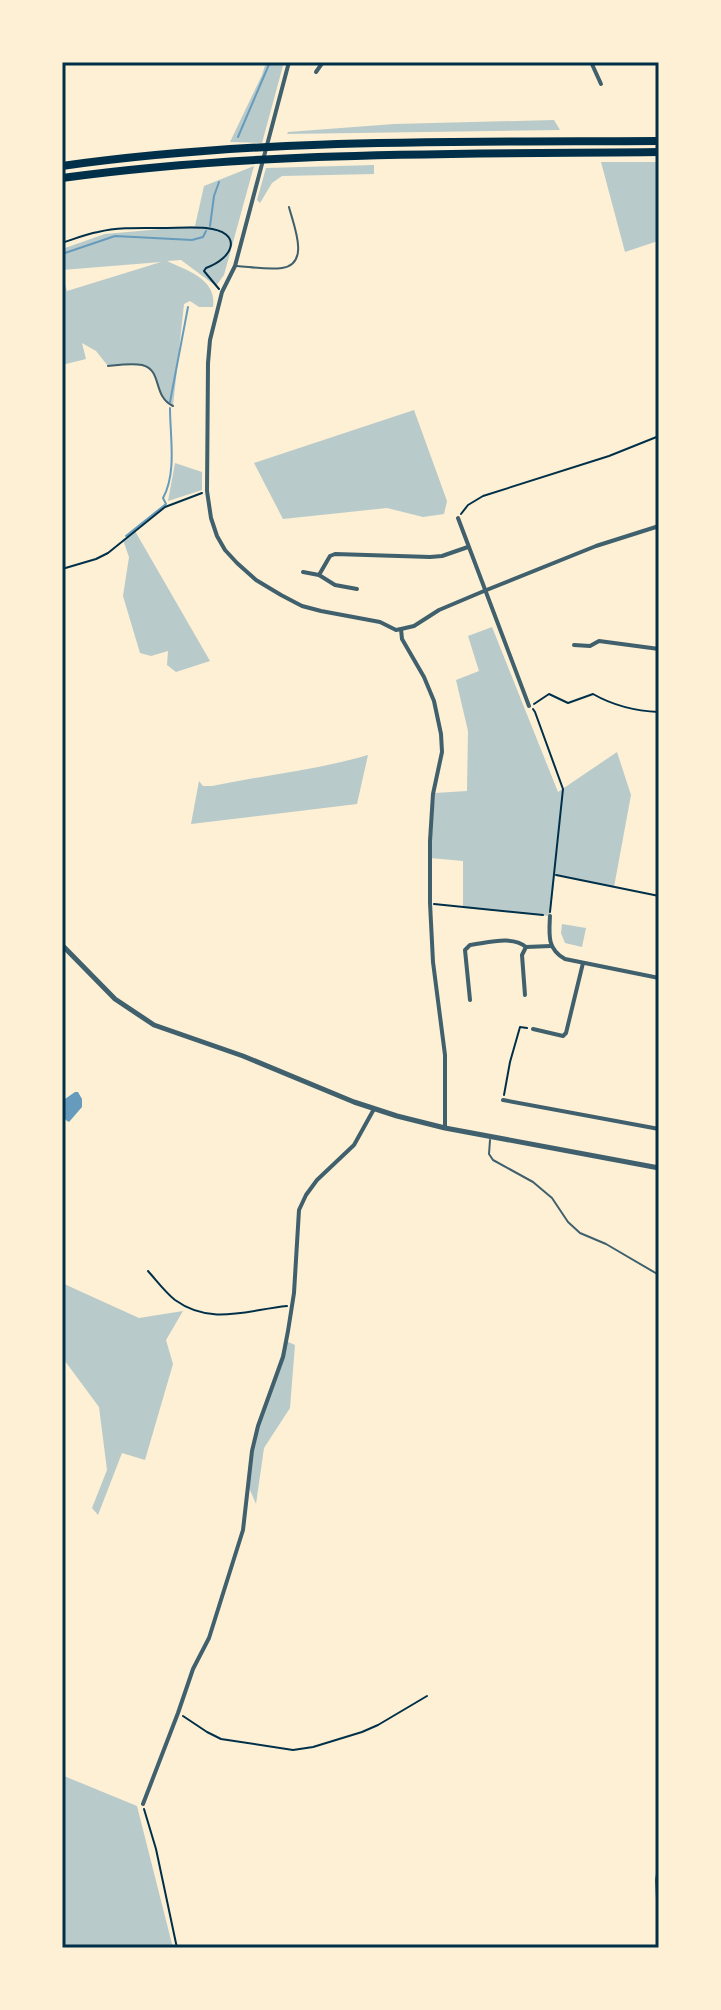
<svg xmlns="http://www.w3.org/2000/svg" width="721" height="2010" font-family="'Roboto Condensed',sans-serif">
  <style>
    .green { fill: #b9caca }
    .water { fill: #669bbc }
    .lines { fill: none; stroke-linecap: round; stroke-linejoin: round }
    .stream { stroke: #669bbc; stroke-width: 2 }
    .path { stroke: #003049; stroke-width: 2 }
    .service { stroke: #3f606c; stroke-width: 2 }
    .minor { stroke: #3f606c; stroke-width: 4 }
    .tertiary { stroke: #3f606c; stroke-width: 5 }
    .motorway { stroke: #003049; stroke-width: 8 }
    .neatline { fill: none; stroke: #003049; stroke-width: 3 }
  </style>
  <rect width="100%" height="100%" fill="#fdf0d5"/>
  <g class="green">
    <polygon points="266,62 284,62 262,143 230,142 262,75"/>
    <polygon points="554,120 560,130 287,134 288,132 394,124"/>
    <polygon points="601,162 659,162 658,241 625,252"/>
    <polygon points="374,165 374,174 282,176 272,183 260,203 257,200 266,168"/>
    <path d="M 254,166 L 224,275 L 216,286 L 181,260 L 167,261 C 188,271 217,279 213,307 L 199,307 L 190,301 L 184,304 L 173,406 C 153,397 162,370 142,365 C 131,363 118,365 108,366 L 96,351 L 82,343 L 86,359 L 62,365 L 62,276 L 67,291 L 161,262 L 62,270 L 62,249 L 105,234 L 195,226 L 204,186 Z"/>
    <polygon points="414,410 447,501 444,514 423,517 387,508 283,519 254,463"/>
    <polygon points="175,463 202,472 202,490 168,501"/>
    <polygon points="135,531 210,661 176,672 167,665 168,651 151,656 140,653 123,596 129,557 123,540"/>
    <polygon points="492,627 558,792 617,752 631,795 614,887 555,875 550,916 463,908 463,861 430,858 435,793 467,791 468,731 456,680 479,671 468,636"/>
    <path d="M 368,755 L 357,804 L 191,824 L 199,781 L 203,786 L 212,786 C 264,775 317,770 368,755 Z"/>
    <polygon points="562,924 586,928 582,947 565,943 561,933"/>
    <polygon points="62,1283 139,1318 183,1311 166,1340 173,1364 145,1460 122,1453 98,1515 92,1508 107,1470 99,1407 62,1357"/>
    <polygon points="286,1341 295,1345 290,1408 264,1448 256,1504 247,1483 263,1408"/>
    <polygon points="62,1769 64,1776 137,1806 173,1948 62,1948"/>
  </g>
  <path class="water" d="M 75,1092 L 78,1092 L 82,1099 L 82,1107 L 69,1122 C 60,1118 62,1110 62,1101 Z"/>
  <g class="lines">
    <g class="stream">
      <polyline points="238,137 270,62"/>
      <polyline points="210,226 214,196 219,182"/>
      <polyline points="62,254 115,236 192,240 203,237 206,231"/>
      <polyline points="170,402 188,307"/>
      <path d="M 126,536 L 166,504 L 163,498 C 177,473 170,436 170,408"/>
    </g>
    <g class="path">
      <path d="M 62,243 C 74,239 86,234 98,232 C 119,227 141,228 161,228 C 176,228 191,227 206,228 C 244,232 234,258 206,268 L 204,271 L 219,289"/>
      <polyline points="461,514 468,505 483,496 609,456 659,436"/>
      <polyline points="62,569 96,559 108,553 165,507 202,493"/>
      <path d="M 534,704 L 549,694 L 568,703 L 593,694 C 614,706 635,711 659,712"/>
      <polyline points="533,709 535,712 563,789 550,912"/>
      <polyline points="659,796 659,801"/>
      <polyline points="556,875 659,896"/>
      <polyline points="434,904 543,915"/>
      <polyline points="504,1095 510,1062 520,1027 527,1028"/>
      <path d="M 148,1271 C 157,1281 165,1292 175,1300 C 211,1326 247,1310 287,1306"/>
      <polyline points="183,1716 207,1732 221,1739 293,1750 313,1747 362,1732 378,1725 427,1696"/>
      <polyline points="144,1809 156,1849 177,1948"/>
    </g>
    <g class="service">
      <path d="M 237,266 C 251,267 268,270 282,268 C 311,264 293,224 289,207"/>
      <path d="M 108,366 C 118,365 131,363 142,365 C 163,370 152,396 173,406"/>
      <polyline points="490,1140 489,1154 493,1160 533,1182 552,1198 568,1222 580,1233 606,1244 659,1275"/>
    </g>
    <g class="minor">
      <polyline points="289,62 235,266 222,292 210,340 208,363 207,491 211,518 217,536 225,550 237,563 256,580 281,595 302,606 321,611 380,622 396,630 401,629 414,626 439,610 484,591 596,546 659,526"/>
      <polyline points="591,62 601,84"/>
      <polyline points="316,72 323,62"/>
      <polyline points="458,518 529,706"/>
      <polyline points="303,572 319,575"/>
      <polyline points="357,589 335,585 319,575 330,556 335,554 430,557 442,556 468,547"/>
      <polyline points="401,629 402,639 424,677 434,701 441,734 442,752 433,794 430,841 430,903 433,962 445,1055 445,1128"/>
      <polyline points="574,645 590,646 599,641 659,649"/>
      <path d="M 550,916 C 549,935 547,949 565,959 L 659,978"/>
      <polyline points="525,995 522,955 526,947"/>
      <path d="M 470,1000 L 465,950 L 470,945 C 487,943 512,935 526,947 L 551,946"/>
      <polyline points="533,1029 563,1036 566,1033 583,963"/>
      <polyline points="503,1100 659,1129"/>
      <polyline points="143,1804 178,1713 193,1669 209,1638 243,1530 252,1451 258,1426 283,1357 288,1331 294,1293 299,1210 306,1195 317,1180 354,1145 374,1109"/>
      <polyline points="659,1868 657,1880 659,1917"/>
    </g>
    <polyline class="tertiary" points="62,945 115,999 154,1025 243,1056 354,1102 397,1116 445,1128 659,1168"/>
    <g class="motorway">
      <path d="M 62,166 C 259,138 460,142 659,141"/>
      <path d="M 62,178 C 260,151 460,154 659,152"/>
    </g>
  </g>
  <rect width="721" height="2010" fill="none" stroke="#fdf0d5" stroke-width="128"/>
  <rect x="64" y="64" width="593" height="1882" class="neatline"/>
</svg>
